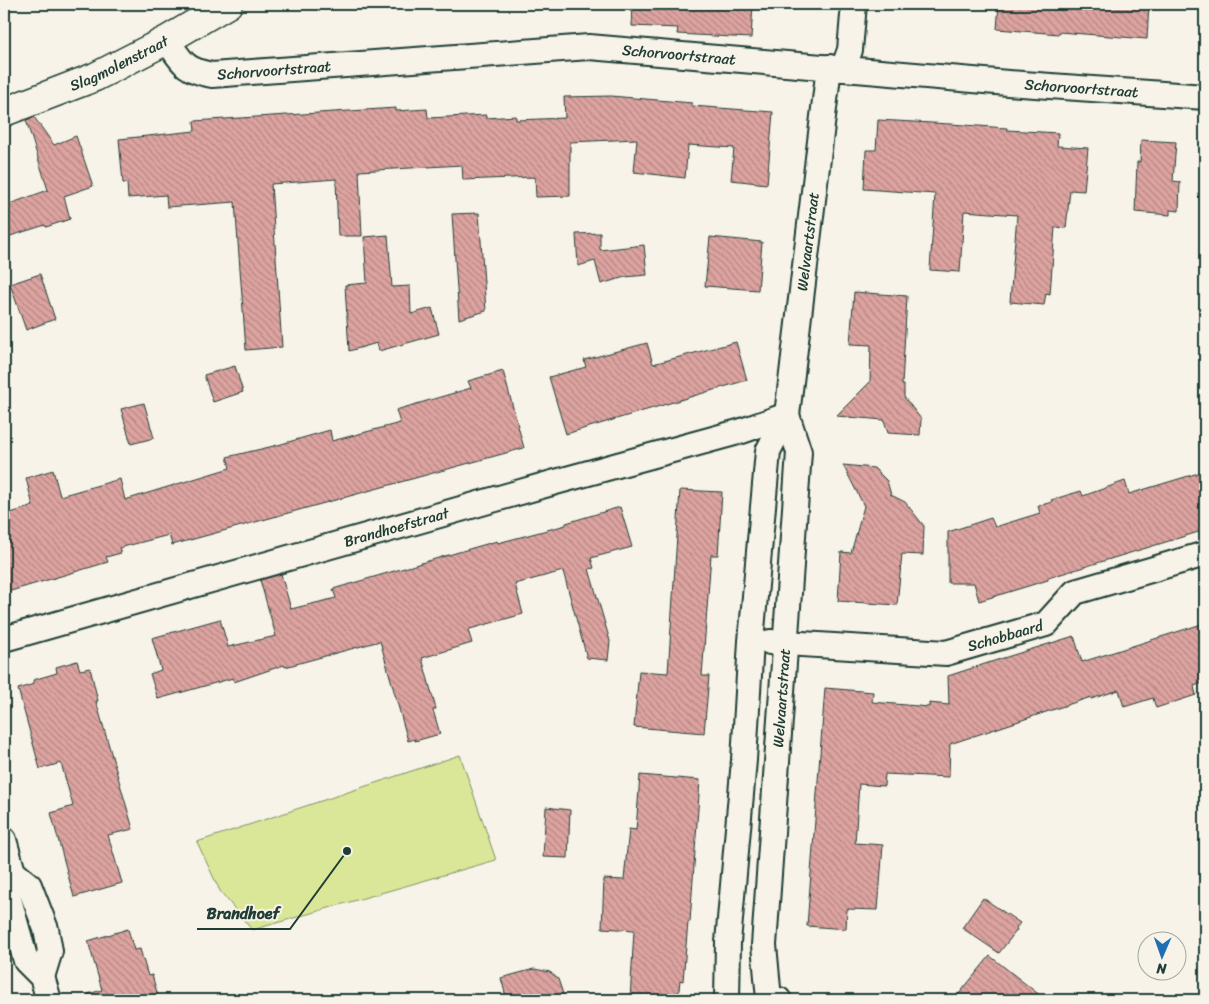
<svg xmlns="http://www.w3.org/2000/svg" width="1209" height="1004" font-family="Sriracha,sans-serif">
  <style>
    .park { fill: #dae799; stroke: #7c9266 }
    .building { fill: url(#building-back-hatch); stroke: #1f3d34 }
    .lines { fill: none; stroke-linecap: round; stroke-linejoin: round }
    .street-casing { stroke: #1f3d34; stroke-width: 28 }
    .secondary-casing { stroke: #1f3d34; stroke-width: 31 }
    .street { stroke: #f7f3e8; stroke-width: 24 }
    .secondary { stroke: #f7f3e8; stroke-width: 28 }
    .labels { text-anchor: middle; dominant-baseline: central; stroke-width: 4; stroke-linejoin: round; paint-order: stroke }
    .street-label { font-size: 15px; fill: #1f3d34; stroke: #f7f3e8 }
    .leader { fill: none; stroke: #1f3d34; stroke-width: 2 }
    .callout-dot { fill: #1f3d34; stroke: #f7f3e8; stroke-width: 2 }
    .callout-label { font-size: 16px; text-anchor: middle; font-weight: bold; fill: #1f3d34; stroke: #f7f3e8; stroke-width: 4; stroke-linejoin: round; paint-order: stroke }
  </style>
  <defs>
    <pattern id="building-back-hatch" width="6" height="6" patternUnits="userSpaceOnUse" patternTransform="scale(1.25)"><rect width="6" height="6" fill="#dda3a0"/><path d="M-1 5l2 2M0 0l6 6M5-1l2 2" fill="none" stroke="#b38683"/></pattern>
  </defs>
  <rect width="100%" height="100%" fill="#f7f3e8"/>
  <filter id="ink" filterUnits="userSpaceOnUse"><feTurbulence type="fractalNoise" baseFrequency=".02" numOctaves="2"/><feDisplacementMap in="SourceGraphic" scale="10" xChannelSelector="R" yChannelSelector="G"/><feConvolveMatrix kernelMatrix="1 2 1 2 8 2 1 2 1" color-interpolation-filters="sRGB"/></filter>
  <g filter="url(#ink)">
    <polygon class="park" points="460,755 496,860 252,930 220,891 197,842"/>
    <g class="building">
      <polygon points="633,4 753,4 751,38 677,34 678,28 632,26"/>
      <polygon points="999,4 1149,4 1147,39 1059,32 1059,34 997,29"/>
      <polygon points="611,96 692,103 692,106 773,112 767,184 731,180 734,148 688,145 685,178 634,172 637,139 570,142 570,196 536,197 535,177 463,180 462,165 359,171 362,236 338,236 336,179 271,184 282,347 246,350 235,202 167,207 166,195 128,198 127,183 123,183 119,139 195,131 194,121 396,108 396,111 427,109 428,118 486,115 486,118 516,116 516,120 565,118 564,97"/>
      <polygon points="34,117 54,145 76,136 93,186 64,196 70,219 46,227 45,225 4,238 4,206 48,190 26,120"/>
      <polygon points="878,120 950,124 1007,128 1007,130 1058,133 1057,146 1088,148 1084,191 1070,190 1066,228 1055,227 1050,294 1046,293 1044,305 1010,302 1017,215 964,211 960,272 930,270 935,194 864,189 866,150 876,150"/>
      <polygon points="1141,140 1176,142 1173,181 1180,182 1179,211 1170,210 1170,215 1135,212 1137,162 1140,162"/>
      <polygon points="479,213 486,311 459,319 452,214"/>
      <polygon points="600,233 600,250 644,245 647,275 625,277 601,284 595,261 578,266 576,234"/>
      <polygon points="388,235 392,287 410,286 411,314 432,308 439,334 379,351 377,343 349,351 345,285 367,283 364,237"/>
      <polygon points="710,237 762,242 758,290 705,286"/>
      <polygon points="40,274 55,319 26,330 10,284"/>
      <polygon points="854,292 907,296 902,385 904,385 904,397 921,419 920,435 888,433 884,420 836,416 870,382 871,345 850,344"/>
      <polygon points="736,342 747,380 566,434 549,377 586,367 584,360 647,343 653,364"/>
      <polygon points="235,366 243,392 213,402 204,375"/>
      <polygon points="503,371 524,448 172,545 169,535 119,548 121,553 106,557 108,562 4,593 4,515 33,506 26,478 53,470 60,496 120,479 125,500 230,468 227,457 278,445 330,430 332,441 400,423 396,410 471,388 468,381"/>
      <polygon points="144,403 154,438 131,444 121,409"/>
      <polygon points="843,465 874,468 887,481 891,495 905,502 924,526 923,555 902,554 897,605 838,601 841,552 851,553 864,506"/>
      <polygon points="1205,471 1205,530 1048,578 1048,580 979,601 974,583 948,583 948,532 991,518 995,527 1040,513 1038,506 1052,502 1051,500 1081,491 1083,496 1125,481 1129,494"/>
      <polygon points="680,490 722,492 718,555 711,555 702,676 709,676 704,733 634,727 639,671 668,673"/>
      <polygon points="620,507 632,547 591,558 594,568 589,569 610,641 608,660 587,658 563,571 515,584 523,614 470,629 468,630 472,643 422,658 436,709 433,710 440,734 415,741 415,739 408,741 380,641 285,667 284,665 234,682 233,678 158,699 150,674 161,670 152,638 220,619 228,647 276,636 260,580 281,574 291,609 336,598 333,589 469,549 497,541 498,543 566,525 566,523"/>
      <polygon points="1205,623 1205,682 1194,686 1196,695 1156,708 1153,698 1124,707 1119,690 1091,699 1091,697 950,744 949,777 885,774 884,786 859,784 855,843 883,845 878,910 847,909 846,929 807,926 825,688 873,692 872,702 929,707 929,703 949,705 948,676 994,661 1074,636 1082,662"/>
      <polygon points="77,661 80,670 90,668 98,701 96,701 133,829 108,835 122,883 74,897 51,813 73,806 61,763 40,769 18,689 34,684 33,680 57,673 56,667"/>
      <polygon points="640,775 700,780 690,922 688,922 683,981 680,980 678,1000 630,1000 634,930 602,928 604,879 624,880 629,829 636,830"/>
      <polygon points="546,807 570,810 568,858 543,857"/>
      <polygon points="983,898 1020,923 1016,928 1017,930 999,953 962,928"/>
      <polygon points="128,929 134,950 140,949 148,976 152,975 159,1000 89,1000 88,994 102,990 88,941"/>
      <polygon points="990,956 1046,1000 954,1000"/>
      <polygon points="534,969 550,972 558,979 565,1000 507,1000 501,978"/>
    </g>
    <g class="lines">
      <g class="street-casing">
        <g id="street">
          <path id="s1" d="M 167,40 C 182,62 184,70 212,75 L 589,47 L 1008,83 L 1205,97"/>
          <polyline points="843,69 850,50 854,4"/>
          <path id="s2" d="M 4,639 L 552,483 L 742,431 L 787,415"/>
          <path id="s3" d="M 770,642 L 946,653 L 1046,624 L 1075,592 L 1205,554"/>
          <polyline points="4,840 13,872 7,892 26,961 42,977 49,1000"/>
          <polyline points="13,872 29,885 46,929 50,951 42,977"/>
          <path id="s4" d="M 727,1000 L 728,942 L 744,760 L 751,641 L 768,451 L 787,415 L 829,67"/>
          <path id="s5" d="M 779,1000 L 769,999 L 764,945 L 799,452 L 787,415"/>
        </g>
      </g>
      <g class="secondary-casing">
        <g id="secondary">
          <path id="s6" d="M 4,112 L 95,77 L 167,40 L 228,4"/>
        </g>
      </g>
      <use href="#street" class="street"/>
      <use href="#secondary" class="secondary"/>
    </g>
  </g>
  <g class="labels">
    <g class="street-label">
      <text stroke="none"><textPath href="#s1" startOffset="528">Schorvoortstraat</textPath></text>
      <text stroke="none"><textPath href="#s6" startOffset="125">Slagmolenstraat</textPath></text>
      <text stroke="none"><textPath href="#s1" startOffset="122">Schorvoortstraat</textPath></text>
      <text stroke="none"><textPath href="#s1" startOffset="932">Schorvoortstraat</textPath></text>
      <text stroke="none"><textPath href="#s4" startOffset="766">Welvaartstraat</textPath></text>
      <text stroke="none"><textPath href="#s2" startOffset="408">Brandhoefstraat</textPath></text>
      <text stroke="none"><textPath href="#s3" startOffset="238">Schobbaard</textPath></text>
      <text stroke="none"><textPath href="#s5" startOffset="312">Welvaartstraat</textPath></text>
    </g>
  </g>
  <path class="leader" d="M347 851L290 929H197"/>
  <circle class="callout-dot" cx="347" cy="851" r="5"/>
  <g class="callout-label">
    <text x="243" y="919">Brandhoef</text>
  </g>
  <rect width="1209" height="1004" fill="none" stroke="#f7f3e8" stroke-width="20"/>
  <rect x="10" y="10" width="1189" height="984" fill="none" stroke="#1f3d34" stroke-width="2" filter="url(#ink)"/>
  <g transform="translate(1162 956) rotate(182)"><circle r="24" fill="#f7f3e8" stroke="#a1aaa0"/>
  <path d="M0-4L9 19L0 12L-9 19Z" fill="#1f6fb2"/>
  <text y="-8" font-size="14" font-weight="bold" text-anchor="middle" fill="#1f3d34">N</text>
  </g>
</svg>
